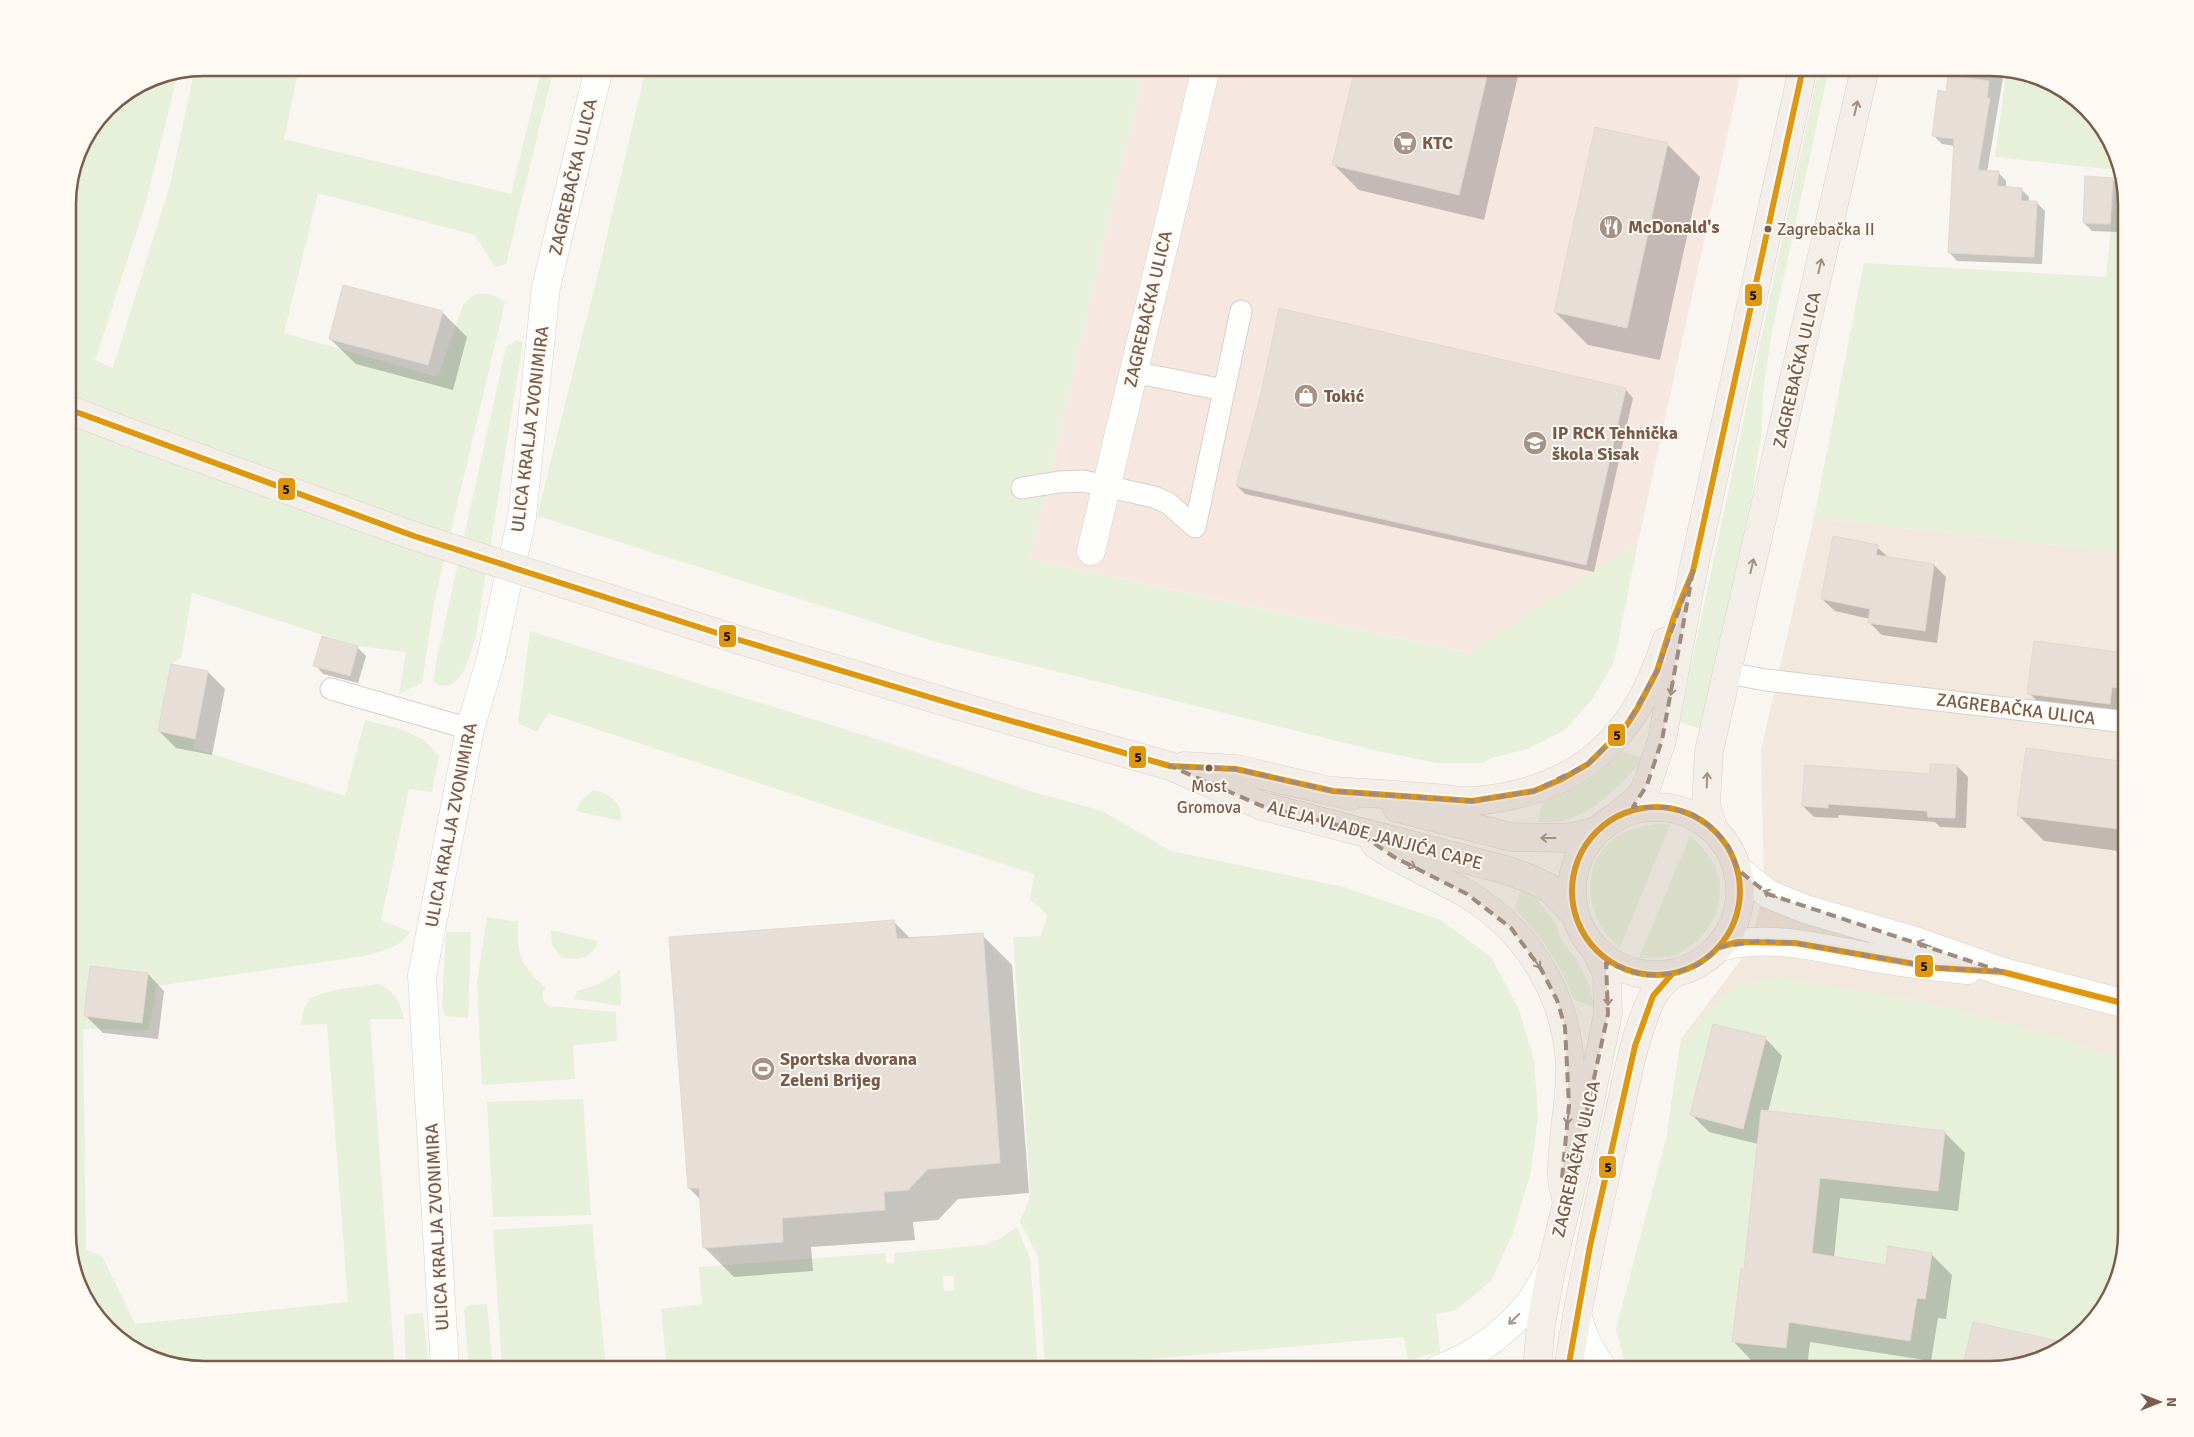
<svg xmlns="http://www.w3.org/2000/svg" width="2194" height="1437" font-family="Signika,sans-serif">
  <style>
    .residential { fill: #f2e8de }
    .commercial { fill: #f6e8e1 }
    .green { fill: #e7f0db; fill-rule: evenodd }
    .shadow { fill: #0003 }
    .building { fill: #e6ded7; stroke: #e2d8d2 }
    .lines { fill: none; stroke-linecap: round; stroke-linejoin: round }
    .lane-casing { stroke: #d7d1cb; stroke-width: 23 }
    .street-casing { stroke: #d7d1cb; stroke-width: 29 }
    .primary-casing { stroke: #dad1cc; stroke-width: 29 }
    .lane { stroke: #fefefd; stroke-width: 21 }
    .street { stroke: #fefefd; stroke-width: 28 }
    .primary { stroke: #f3eee8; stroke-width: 28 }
    .primary-bridge-casing { stroke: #dad1cc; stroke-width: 29; stroke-linecap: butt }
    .primary-bridge { stroke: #f3eee8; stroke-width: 28 }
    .bus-1-casing { stroke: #fffaf3; stroke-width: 10 }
    .bus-1 { stroke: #de970f; stroke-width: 6 }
    .oneway { stroke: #a48f83 }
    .oneway2 { stroke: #a8958b }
    .marked { fill: #9f8a7d; fill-opacity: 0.2; stroke: #9f8a7d; stroke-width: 4; stroke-dasharray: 10 6; stroke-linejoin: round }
    .bus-dot { fill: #7a5c4d; stroke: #fffaf3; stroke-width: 2 }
    .labels { text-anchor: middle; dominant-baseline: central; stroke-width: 4; stroke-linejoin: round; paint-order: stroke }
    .bus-label { font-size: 17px; fill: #7a5c4d; stroke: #fffaf3; text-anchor: start }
    .poi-label { font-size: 18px; font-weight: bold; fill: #7a5c4d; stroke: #fffaf3; text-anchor: start }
    .street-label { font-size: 18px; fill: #7a5c4d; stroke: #fffaf3 }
    .rim { fill: none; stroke: #7a5c4d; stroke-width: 2.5 }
    .line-badge { stroke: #fffaf3; stroke-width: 2 }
    .pale-badge-label { font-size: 14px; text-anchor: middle; font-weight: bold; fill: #111 }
  </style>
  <rect width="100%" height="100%" fill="#f9f5f0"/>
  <polygon class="residential" points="1814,518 2126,553 2126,1233 2104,1308 2058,1351 1990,1369 1624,1369 1665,1148 1681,1039 1749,949 1764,890 1761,750"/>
  <polygon class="commercial" points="1144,68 1742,68 1638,542 1471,653 1030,559"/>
  <g class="green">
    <path d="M 205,68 L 299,68 L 284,139 L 511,194 L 542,68 L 554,68 L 506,264 L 495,267 L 475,235 L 318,193 L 284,333 L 438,377 L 463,305 L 475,294 L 491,294 L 505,302 L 434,603 L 422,683 L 399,694 L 406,652 L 358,646 L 192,593 L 181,658 L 171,664 L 158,731 L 195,739 L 193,748 L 345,796 L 365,720 L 401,729 L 424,740 L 439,756 L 432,792 L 409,789 L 381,920 L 410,932 C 400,948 382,951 364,956 L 156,986 L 149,1030 L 83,1029 L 86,1250 L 102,1256 L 135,1324 L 348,1302 L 327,1024 L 301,1025 C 302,1018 303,1008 308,1002 C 318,989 362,987 379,984 C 397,994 399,1000 404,1019 L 370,1019 L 395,1369 L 205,1369 L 129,1347 L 86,1301 L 68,1241 L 68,212 L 82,146 L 108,107 L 152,78 L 178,73 L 145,206 L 95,360 L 113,368 L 170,185 L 195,69 Z"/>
    <polygon points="646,68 1144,68 1030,559 1470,653 1638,542 1614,662 1593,698 1565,730 1527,749 1491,758 1483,763 1436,763 1378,751 933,641 537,516 602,257"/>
    <polygon points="1819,68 1829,68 1772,331 1763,392 1762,429 1751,500 1702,729 1679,722"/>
    <polygon points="2006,75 2024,78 2065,90 2108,136 2117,170 1995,157"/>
    <polygon points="2117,170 2126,204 2126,553 1814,518 1864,263 2106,277"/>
    <path d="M 517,340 L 522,343 L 522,348 L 476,635 C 470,653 462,699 433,682 L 437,658 L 505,352 L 507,346 Z"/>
    <polygon points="530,631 883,741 1034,792 1102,811 1171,851 1344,887 1439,919 1491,957 1519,1010 1534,1060 1538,1116 1531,1171 1513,1233 1491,1281 1456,1310 1436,1314 1440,1352 1410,1360 1407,1356 1404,1337 1045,1368 1038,1257 1020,1221 1028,1203 1030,1190 1013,937 1041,936 1047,916 1042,909 1030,900 1034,874 548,713 537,732 518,723"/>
    <path d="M 1622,752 L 1644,758 C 1621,784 1596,813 1561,821 C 1554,822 1545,822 1538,822 L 1542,803 C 1577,789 1595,779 1622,752 Z"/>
    <path d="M 593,790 C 611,794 622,803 622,821 L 576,811 L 580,802 Z"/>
    <path d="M 1657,824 L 1670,825 L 1620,947 C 1584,919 1577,862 1619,835 C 1631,828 1644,826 1657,824 Z"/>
    <path d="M 1690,836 C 1700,845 1709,854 1715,866 C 1729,899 1711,937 1681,952 C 1668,959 1654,958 1639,958 Z"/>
    <path d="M 1521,889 L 1538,900 L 1556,924 L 1561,940 L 1577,960 L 1590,987 L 1594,1007 L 1574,1000 C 1560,962 1542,939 1515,909 Z"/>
    <path d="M 487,917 L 518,922 C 516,955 522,967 546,988 L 542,993 L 544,1002 L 549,1006 L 616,1012 L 617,1041 L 573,1045 L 575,1079 L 482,1085 L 477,983 Z"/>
    <path d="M 551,930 L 598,941 C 593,959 577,961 561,957 L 552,945 Z"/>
    <polygon points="446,932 471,932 468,1018 445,1016 442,1006"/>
    <path d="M 620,969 L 621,1006 L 574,999 L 577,991 C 594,986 608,982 620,969 Z"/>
    <polygon points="1778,977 1922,1000 2055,1035 2126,1061 2126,1233 2104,1308 2058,1351 1990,1369 1636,1369 1625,1363 1616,1329 1666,1139 1680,1046 1708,1010 1739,984"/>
    <polygon points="583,1099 591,1215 493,1217 487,1102"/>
    <polygon points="592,1224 606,1369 502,1369 493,1230"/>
    <path d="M 1017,1227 L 1030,1258 L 1038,1369 L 667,1369 L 661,1309 L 702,1304 L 699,1267 L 885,1253 L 886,1263 L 894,1264 L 894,1253 L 984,1245 L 1001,1238 ZM 943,1276 L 954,1276 L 954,1290 L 944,1291 Z"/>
    <polygon points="487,1304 493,1369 469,1369 464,1309 469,1305"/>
    <polygon points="423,1313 429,1369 406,1369 404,1315"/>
  </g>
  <g class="shadow">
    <polygon points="1357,68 1520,68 1484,220 1359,190 1334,165"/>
    <polygon points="1952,68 1989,68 2004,72 1987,172 1998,172 2006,181 2006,188 2021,189 2029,197 2029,202 2037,203 2045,211 2042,264 1957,261 1949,252 1955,146 1942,144 1933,135 1947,93"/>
    <polygon points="1667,144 1700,177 1660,360 1588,345 1555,312"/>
    <polygon points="2112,179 2121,187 2118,232 2092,231 2084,223"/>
    <polygon points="442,312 467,337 453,390 356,364 330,339"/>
    <polygon points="1625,389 1633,398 1594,572 1245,494 1237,486"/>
    <polygon points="1877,547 1890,559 1934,565 1946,577 1937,643 1882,635 1869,622 1870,619 1835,611 1822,599"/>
    <polygon points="2035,643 2126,654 2126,720 2046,710 2029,693"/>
    <polygon points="357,647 366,656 358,683 323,674 315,665"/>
    <polygon points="172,666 208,672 225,689 212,755 176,748 159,731"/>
    <polygon points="2027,750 2126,763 2126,852 2044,841 2018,815"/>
    <polygon points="1957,766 1968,777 1966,828 1940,827 1935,822 1839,815 1838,818 1814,817 1803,806 1932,776"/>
    <polygon points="68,848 77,857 68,897"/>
    <polygon points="894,922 909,937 982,935 1012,965 1029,1193 958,1199 938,1220 913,1222 915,1240 811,1247 813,1271 734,1277 704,1247 701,1200 689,1188"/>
    <polygon points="148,974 164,991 158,1039 103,1033 86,1016"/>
    <polygon points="1766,1039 1782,1056 1768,1112 1944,1132 1965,1153 1958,1211 1840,1198 1834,1258 1887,1267 1931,1254 1952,1275 1946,1319 1938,1318 1931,1361 1810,1342 1807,1368 1754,1363 1734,1342 1745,1271 1758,1144 1709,1132 1692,1115"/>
  </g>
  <g class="building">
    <polygon points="1355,68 1489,68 1459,195 1332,165"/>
    <polygon points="1948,75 1989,81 1987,98 1990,98 1978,170 1999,171 1997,186 2022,188 2021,201 2037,201 2034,257 1948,253 1954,139 1932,136 1938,90 1946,92"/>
    <polygon points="1595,127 1668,143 1627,328 1554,312"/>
    <polygon points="2085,176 2113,178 2110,224 2083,223"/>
    <polygon points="343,285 443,311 428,365 329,339"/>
    <polygon points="1279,308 1626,388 1586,565 1236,486 1260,397"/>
    <polygon points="1833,536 1878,545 1876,555 1934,564 1925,631 1868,623 1870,609 1821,599"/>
    <polygon points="322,636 358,646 350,676 313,666"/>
    <polygon points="2034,641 2126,653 2126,689 2112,687 2110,704 2027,694"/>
    <polygon points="171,664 208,671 195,739 158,731"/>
    <polygon points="2026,748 2126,762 2126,830 2017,816"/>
    <polygon points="1930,764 1957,765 1955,818 1928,817 1927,811 1828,804 1828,808 1802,806 1805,765 1930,774"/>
    <polygon points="894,920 897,939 983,933 1000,1163 928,1169 908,1190 884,1192 885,1210 782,1218 783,1242 703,1248 699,1188 688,1188 669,937"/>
    <polygon points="90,966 148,973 142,1023 84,1016"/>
    <polygon points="1713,1024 1766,1037 1743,1129 1690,1115"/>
    <polygon points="1761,1110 1945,1131 1938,1191 1820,1178 1812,1253 1886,1265 1888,1246 1932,1253 1925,1299 1917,1298 1910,1341 1789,1322 1786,1348 1732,1342 1741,1269 1744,1269"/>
    <polygon points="1973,1322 2023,1333 2066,1343 2058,1351 1990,1370 1962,1370"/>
  </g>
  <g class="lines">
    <g class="lane-casing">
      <g id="lane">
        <polyline points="1133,372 1224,390"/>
        <polyline points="1022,488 1059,482 1083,481 1154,497 1168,503 1195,527 1241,311"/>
        <polyline points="1727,673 1766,680 2126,722"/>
        <polyline points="331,689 470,729"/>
      </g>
    </g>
    <g class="street-casing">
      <g id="street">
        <polyline points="1091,551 1206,68"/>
        <polyline points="1738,870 1768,894 1805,909 1915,941 2003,972 2126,1004"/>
        <path d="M 1720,947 C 1768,934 1817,947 1864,956 C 1899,962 1933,967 1968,970"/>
        <path d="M 1577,1314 C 1582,1335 1590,1352 1603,1369"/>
        <polyline points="445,1369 422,976 470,729 491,658 522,517 546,287 599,68"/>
        <path d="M 1438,1369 C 1471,1358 1506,1333 1528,1305 C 1537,1294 1543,1281 1550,1269"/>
      </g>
    </g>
    <g class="primary-casing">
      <g id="primary">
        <polyline points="68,409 122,430"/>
        <polyline points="959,706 1170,766 1262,806 1502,869 1531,879 1549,888 1574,913"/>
        <polyline points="1184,766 1236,769 1351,796"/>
        <path d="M 1333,791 C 1367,793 1401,795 1435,798 C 1448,799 1461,802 1473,801 C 1577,793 1636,739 1666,641"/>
        <circle cx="1656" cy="891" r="84"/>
        <polyline points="1397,808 1511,837 1568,838 1596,831"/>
        <polyline points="1618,815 1638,799 1647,785 1662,740 1693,571 1803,68"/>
        <polyline points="1713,828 1706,804 1709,751 1865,68"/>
        <path d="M 1375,844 C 1404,863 1435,876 1465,893 C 1528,930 1569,998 1570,1071 C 1570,1106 1561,1141 1562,1176 C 1562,1185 1565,1194 1567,1202"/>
        <polyline points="1537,1369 1541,1324 1552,1265 1580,1149 1608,1014 1607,974 1596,951"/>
        <path d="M 1568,1369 C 1581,1287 1598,1206 1617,1124 C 1626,1083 1633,1039 1651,1000 C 1656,989 1663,982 1672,974"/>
      </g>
    </g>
    <use href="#lane" class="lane"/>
    <use href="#street" class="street"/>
    <use href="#primary" class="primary"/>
    <g class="primary-bridge-casing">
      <polyline id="primary-bridge" points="122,430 414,536 736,639 959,706"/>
    </g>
    <use href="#primary-bridge" class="primary-bridge"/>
    <g class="bus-1-casing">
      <g id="bus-1">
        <polyline points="68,409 414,536 736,639 959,706 1170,766 1236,769 1333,791 1472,801 1534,791 1562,779 1588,764 1626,726 1637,709 1657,671 1674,617 1693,571 1803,68"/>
        <circle cx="1656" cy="891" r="84"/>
        <polyline points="1720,947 1738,942 1795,943 1937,968 2003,972 2126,1004"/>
        <polyline points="1568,1369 1590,1246 1635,1046 1653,996 1672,974"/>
      </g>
    </g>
    <use href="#bus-1" class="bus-1"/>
  </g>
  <defs><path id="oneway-shaft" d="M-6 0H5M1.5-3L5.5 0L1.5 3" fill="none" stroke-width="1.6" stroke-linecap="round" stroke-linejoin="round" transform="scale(1.25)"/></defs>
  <g class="oneway">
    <use href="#oneway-shaft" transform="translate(1856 108) rotate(-77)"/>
    <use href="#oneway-shaft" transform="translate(1820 266) rotate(-77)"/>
    <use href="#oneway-shaft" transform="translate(1752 566) rotate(-77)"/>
    <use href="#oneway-shaft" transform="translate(1672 688) rotate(100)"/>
    <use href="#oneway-shaft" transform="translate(1707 780) rotate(-88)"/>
    <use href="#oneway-shaft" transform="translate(1548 838) rotate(-180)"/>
    <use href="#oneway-shaft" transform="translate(1409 864) rotate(26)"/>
    <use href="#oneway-shaft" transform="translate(1536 962) rotate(56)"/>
    <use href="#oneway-shaft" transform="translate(1608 998) rotate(90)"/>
    <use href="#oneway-shaft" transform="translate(1568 1117) rotate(97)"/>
  </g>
  <g class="oneway2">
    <use href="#oneway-shaft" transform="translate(1770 894) rotate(-153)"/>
    <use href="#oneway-shaft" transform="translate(1924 944) rotate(-160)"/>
    <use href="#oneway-shaft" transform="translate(1514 1319) rotate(135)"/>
  </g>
  <path class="marked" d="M 1693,571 L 1662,740 L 1647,785 L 1633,807 L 1668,807 L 1692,814 L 1713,828 L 1729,847 L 1738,870 L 1768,894 L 2003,972 L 1937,968 L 1795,943 L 1760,941 L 1720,947 L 1698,965 L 1672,974 L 1644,975 L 1606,963 L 1608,1014 L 1567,1202 L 1562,1178 L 1569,1105 L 1565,1027 L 1557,1000 L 1541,969 L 1511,928 L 1467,894 L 1394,857 L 1353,829 L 1262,806 L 1170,766 L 1236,769 L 1333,791 L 1472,801 L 1534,791 L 1588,764 L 1626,726 L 1657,671 Z"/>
  <defs>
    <g id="supermarket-disc" transform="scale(1.25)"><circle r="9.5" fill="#a69286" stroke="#fffaf3"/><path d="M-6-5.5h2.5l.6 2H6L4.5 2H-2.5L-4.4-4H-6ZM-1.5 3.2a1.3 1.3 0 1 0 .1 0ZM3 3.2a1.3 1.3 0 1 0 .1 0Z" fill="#fff"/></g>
    <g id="restaurant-disc" transform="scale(1.25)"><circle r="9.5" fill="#a69286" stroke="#fffaf3"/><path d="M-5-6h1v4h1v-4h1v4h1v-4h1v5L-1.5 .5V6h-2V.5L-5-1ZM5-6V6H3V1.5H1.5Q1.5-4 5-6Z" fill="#fff"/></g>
    <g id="shop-disc" transform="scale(1.25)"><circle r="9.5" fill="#a69286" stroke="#fffaf3"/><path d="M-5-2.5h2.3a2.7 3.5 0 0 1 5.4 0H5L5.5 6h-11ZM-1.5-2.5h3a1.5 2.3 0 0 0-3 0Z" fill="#fff"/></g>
    <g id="school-disc" transform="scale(1.25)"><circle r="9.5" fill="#a69286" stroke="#fffaf3"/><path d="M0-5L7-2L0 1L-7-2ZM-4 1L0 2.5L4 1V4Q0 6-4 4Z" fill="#fff"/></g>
    <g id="stadium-disc" transform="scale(1.25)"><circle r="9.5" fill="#a69286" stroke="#fffaf3"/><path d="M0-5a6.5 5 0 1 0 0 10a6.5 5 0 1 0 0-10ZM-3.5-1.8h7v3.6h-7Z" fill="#fff"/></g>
  </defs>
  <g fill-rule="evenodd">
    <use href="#supermarket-disc" x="1405" y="143"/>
    <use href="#restaurant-disc" x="1611" y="227"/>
    <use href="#shop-disc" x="1306" y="396"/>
    <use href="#school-disc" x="1535" y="443"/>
    <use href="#stadium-disc" x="763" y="1069"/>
  </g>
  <g class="bus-dot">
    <circle cx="1768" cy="229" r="4.5"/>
    <circle cx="1209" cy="768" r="4.5"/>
  </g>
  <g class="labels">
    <g class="bus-label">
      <text x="1777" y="229">Zagrebačka II</text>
      <text x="1209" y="786" text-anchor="middle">Most<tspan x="1209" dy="21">Gromova</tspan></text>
    </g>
    <g class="poi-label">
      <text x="1422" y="143">KTC</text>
      <text x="1628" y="227">McDonald's</text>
      <text x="1324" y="396">Tokić</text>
      <text x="1552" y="433">IP RCK Tehnička<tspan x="1552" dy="21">škola Sisak</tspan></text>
      <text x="780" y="1059">Sportska dvorana<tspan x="780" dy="21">Zeleni Brijeg</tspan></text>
    </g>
    <g class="street-label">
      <text transform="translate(573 177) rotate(-77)">ZAGREBAČKA ULICA</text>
      <text transform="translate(1148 309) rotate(-77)">ZAGREBAČKA ULICA</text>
      <text transform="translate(1797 370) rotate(-77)">ZAGREBAČKA ULICA</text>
      <text transform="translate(530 429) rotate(-83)">ULICA KRALJA ZVONIMIRA</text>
      <text transform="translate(2016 709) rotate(7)">ZAGREBAČKA ULICA</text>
      <text transform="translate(451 825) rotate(-79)">ULICA KRALJA ZVONIMIRA</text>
      <text transform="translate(1375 835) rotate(15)">ALEJA VLADE JANJIĆA CAPE</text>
      <text transform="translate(1576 1159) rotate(-77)">ZAGREBAČKA ULICA</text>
      <text transform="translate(437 1227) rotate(-93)">ULICA KRALJA ZVONIMIRA</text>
    </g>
  </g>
  <path d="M0 0H2194V1437H0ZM204 76H1990A128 128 0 0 1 2118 204V1233A128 128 0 0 1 1990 1361H204A128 128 0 0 1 76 1233V204A128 128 0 0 1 204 76Z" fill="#fffaf3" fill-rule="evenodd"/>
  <path class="rim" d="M204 76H1990A128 128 0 0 1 2118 204V1233A128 128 0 0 1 1990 1361H204A128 128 0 0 1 76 1233V204A128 128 0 0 1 204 76Z"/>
  <g class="line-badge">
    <rect x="1744" y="283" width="19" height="24" rx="5" fill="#de970f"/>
    <rect x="277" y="477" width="19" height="24" rx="5" fill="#de970f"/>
    <rect x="718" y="624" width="19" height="24" rx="5" fill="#de970f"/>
    <rect x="1607" y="723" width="19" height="24" rx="5" fill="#de970f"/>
    <rect x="1128" y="745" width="19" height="24" rx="5" fill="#de970f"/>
    <rect x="1914" y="954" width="20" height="24" rx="5" fill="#de970f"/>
    <rect x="1598" y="1155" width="19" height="24" rx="5" fill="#de970f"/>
  </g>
  <g class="pale-badge-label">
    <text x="1753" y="300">5</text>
    <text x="286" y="494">5</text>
    <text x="727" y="641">5</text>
    <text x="1617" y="740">5</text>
    <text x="1138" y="762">5</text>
    <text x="1924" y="971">5</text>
    <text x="1608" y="1172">5</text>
  </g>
  <g transform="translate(2159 1402) rotate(90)" stroke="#fffaf3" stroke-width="4" paint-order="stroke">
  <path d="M0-4L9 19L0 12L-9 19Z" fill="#7a5c4d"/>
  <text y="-8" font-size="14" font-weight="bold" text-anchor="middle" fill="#7a5c4d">N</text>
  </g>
</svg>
